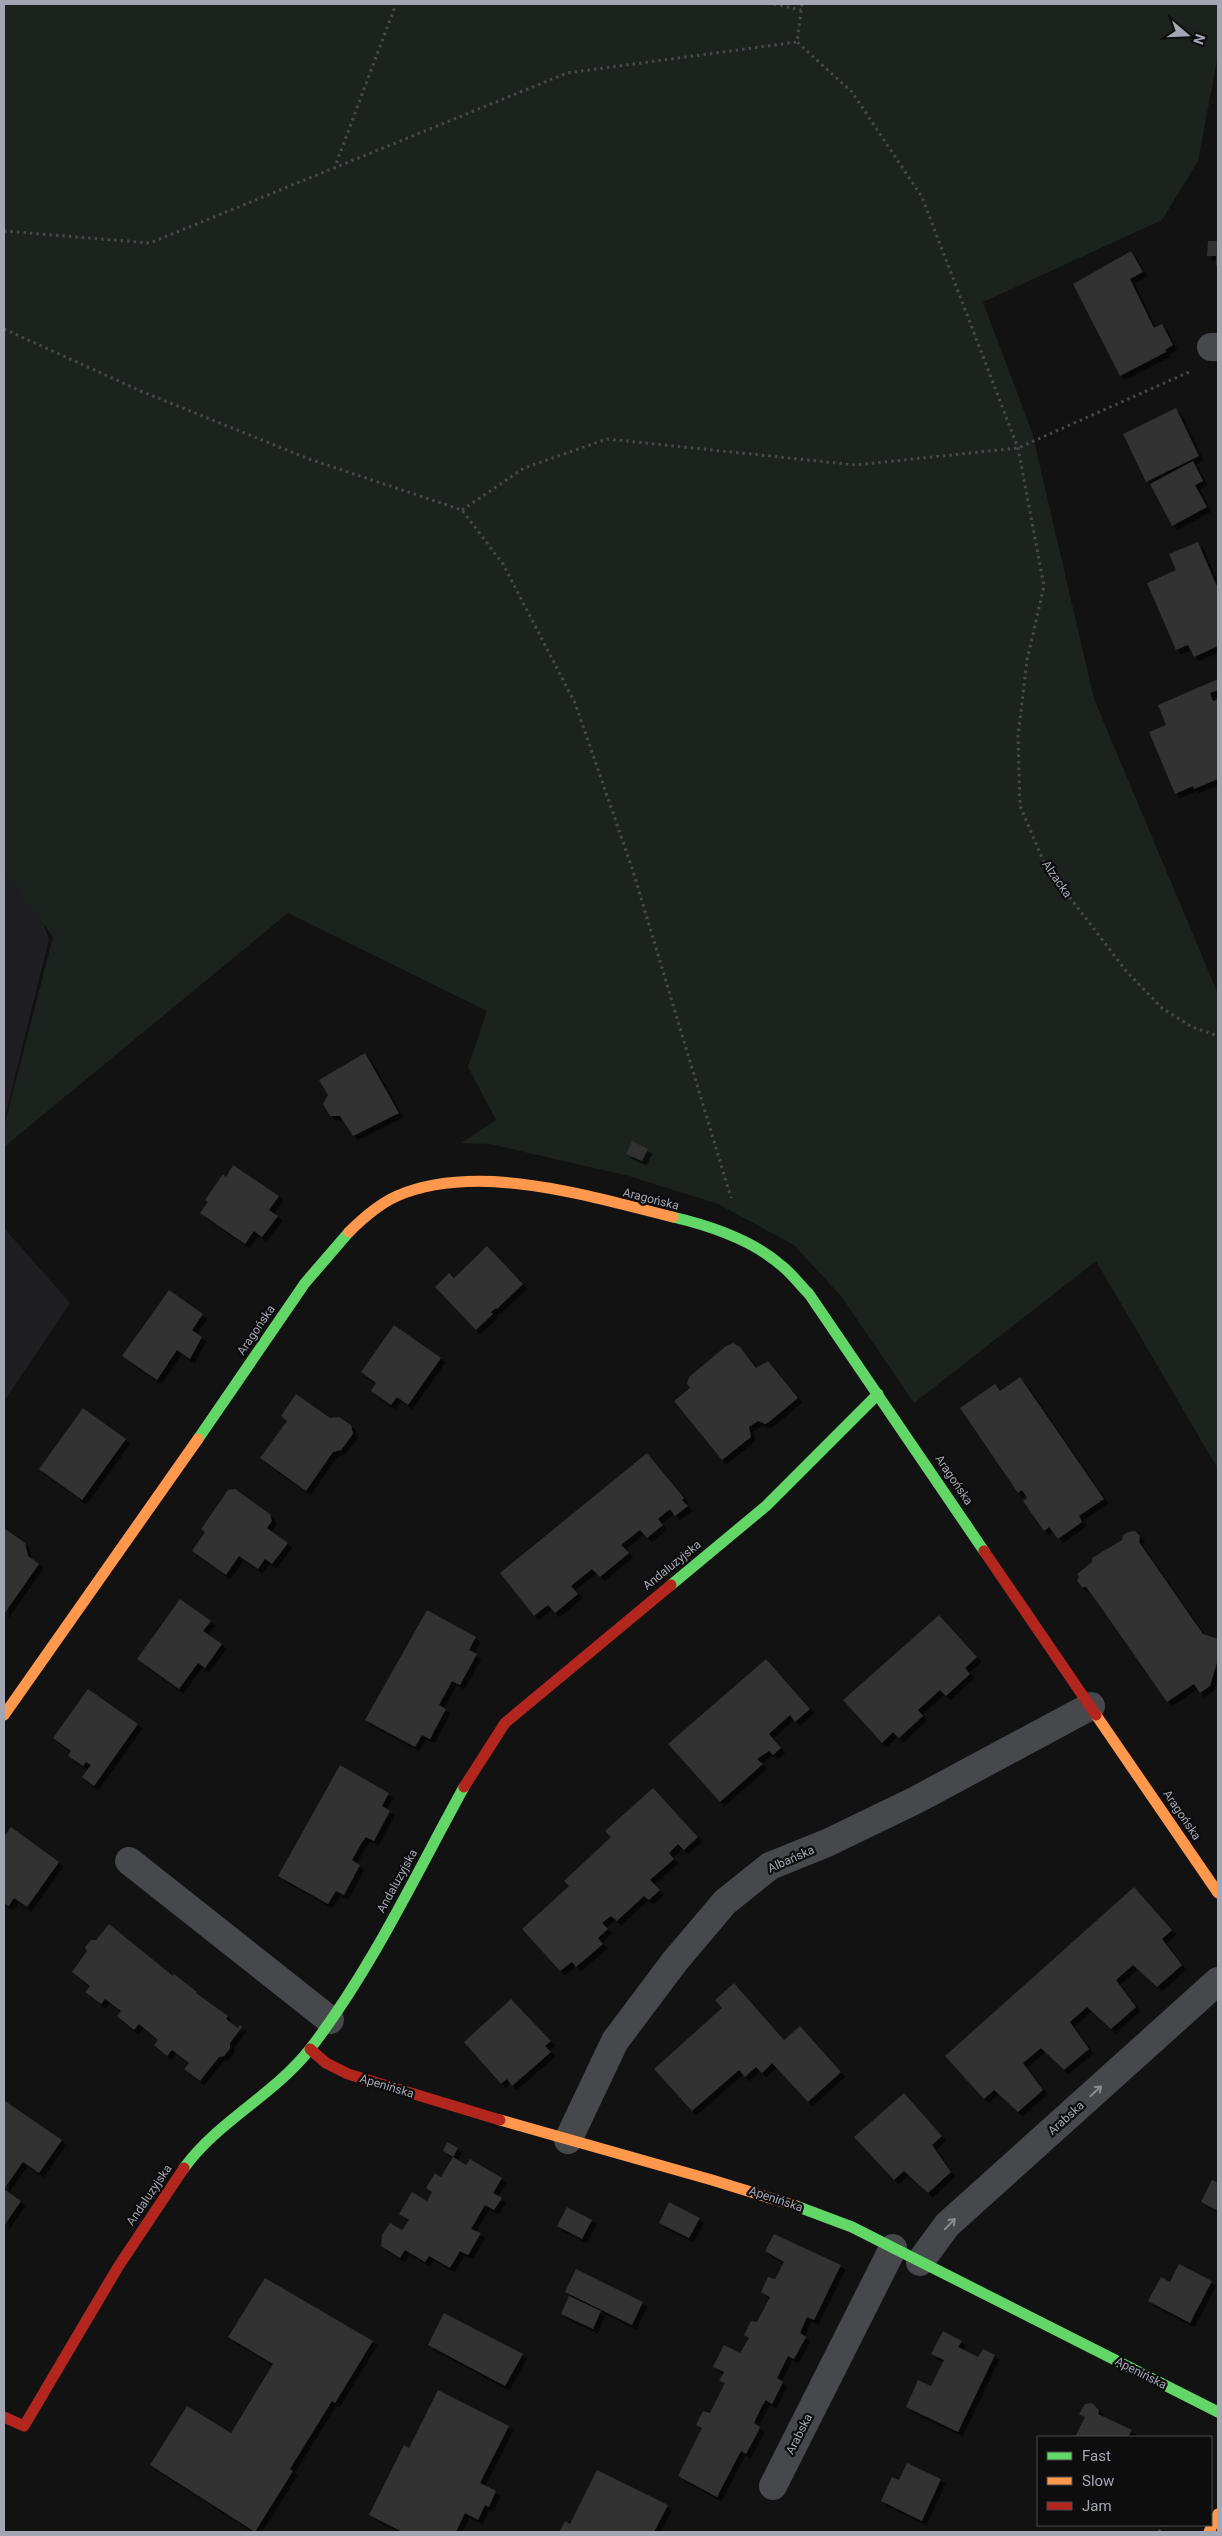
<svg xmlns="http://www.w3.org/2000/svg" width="1222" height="2536" font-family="Roboto,sans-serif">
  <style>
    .built { fill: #1f1f21 }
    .green { fill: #1c231e }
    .building { fill: #303032; filter: url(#shadow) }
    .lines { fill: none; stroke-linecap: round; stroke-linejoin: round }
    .path { stroke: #48484d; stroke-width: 3; stroke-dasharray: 2.5 4; stroke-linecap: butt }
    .street { stroke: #47484b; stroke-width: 28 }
    .fast { stroke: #63d668; stroke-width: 11 }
    .slow { stroke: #ff974d; stroke-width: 11 }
    .jam { stroke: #b3261e; stroke-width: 11 }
    .oneway { stroke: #888a94 }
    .labels { text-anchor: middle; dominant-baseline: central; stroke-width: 4.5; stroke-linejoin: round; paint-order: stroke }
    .street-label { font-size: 12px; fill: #a4a6b3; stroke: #0d0d0e }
  </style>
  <defs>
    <filter id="shadow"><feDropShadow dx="4.5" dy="4.5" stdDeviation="0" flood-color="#0009"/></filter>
  </defs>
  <rect width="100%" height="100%" fill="#121213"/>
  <g class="built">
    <polygon points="4,835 10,836 49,939 4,1121"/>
    <polygon points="4,1228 70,1303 4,1401"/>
  </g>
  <polygon class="green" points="4,4 1218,4 1218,55 1198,161 1162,220 983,302 1032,432 1094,699 1218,994 1218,1469 1096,1261 914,1403 841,1296 794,1245 718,1204 629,1176 490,1144 461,1143 496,1120 468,1067 487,1011 288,913 4,1147 4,1127 53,937 4,870"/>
  <g class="building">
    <polygon points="1208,241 1218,241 1218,266 1216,266 1216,256 1207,256"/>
    <polygon points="1131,251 1143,272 1130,279 1154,328 1162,324 1173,345 1165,350 1166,352 1120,376 1073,284"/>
    <polygon points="1176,408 1199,456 1146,482 1123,434"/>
    <polygon points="1193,461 1203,481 1195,485 1207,507 1172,526 1150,484"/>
    <polygon points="1198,542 1218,589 1218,646 1194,657 1188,645 1176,650 1147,583 1176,570 1169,554"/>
    <polygon points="1218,679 1218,690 1210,693 1213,701 1218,699 1218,779 1194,789 1193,786 1175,794 1149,732 1166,725 1158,705"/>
    <polygon points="365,1053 399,1113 353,1136 340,1116 330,1116 323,1104 328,1095 319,1080"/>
    <polygon points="632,1141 648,1149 642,1161 626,1154"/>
    <polygon points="233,1165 279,1196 269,1210 278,1216 262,1237 254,1231 245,1244 200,1213 208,1202 205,1200 223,1174 226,1177"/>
    <polygon points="487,1246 523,1284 497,1309 496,1308 491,1312 493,1314 476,1330 435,1287 449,1273 454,1278"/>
    <polygon points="169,1290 203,1314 192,1330 202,1337 190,1359 177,1350 157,1380 122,1356"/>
    <polygon points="394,1325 441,1358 408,1405 397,1397 391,1405 371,1391 376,1383 361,1372"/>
    <polygon points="733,1343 740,1347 756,1368 768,1361 798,1398 769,1422 765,1424 758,1421 749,1427 751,1437 722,1460 674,1401 690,1388 687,1384 689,1377 726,1346"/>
    <polygon points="1020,1377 1104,1499 1079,1516 1082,1522 1058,1539 1049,1527 1044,1531 1023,1501 1027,1498 1022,1490 1018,1493 960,1408 995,1384 1000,1391"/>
    <polygon points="296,1394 330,1418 339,1417 351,1425 353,1434 341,1450 333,1452 306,1491 260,1458 287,1421 281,1416"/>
    <polygon points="83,1408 126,1439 82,1500 39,1469"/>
    <polygon points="647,1453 684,1498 682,1500 688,1506 675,1516 670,1509 658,1519 663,1525 647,1538 640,1530 621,1545 629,1553 600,1577 592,1569 571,1586 578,1594 555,1613 548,1605 534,1616 500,1573"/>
    <polygon points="235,1489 270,1514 272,1521 267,1528 288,1543 272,1564 265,1559 258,1569 239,1556 226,1575 192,1551 205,1532 201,1529 228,1490"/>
    <polygon points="4,1528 25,1543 28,1556 39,1564 4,1614"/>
    <polygon points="1135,1531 1140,1536 1139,1542 1203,1634 1218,1639 1218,1659 1210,1686 1200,1693 1194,1684 1167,1702 1100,1606 1086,1587 1082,1587 1077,1581 1079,1577 1077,1574 1092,1562 1092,1558 1122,1540 1123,1535 1128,1532"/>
    <polygon points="180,1599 211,1621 203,1631 222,1644 205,1668 198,1663 179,1689 137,1659"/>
    <polygon points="427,1610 476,1637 469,1650 477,1654 460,1685 452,1681 439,1705 446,1709 430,1739 422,1735 415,1747 365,1720"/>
    <polygon points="939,1615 977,1657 965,1668 970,1674 946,1696 940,1690 918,1710 923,1716 899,1738 893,1732 882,1743 843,1700"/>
    <polygon points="766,1659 810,1709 795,1722 790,1715 769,1734 781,1748 773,1755 769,1751 757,1759 763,1764 720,1802 668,1744"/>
    <polygon points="88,1689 138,1724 94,1786 82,1777 91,1765 86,1762 83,1766 68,1756 71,1751 53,1738"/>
    <polygon points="340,1765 389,1793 382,1806 390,1811 374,1841 366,1837 361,1844 352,1860 360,1865 344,1895 336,1891 328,1904 278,1876"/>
    <polygon points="653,1788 698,1837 684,1850 678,1844 669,1853 674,1859 650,1880 660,1890 649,1900 644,1896 617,1921 611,1916 602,1923 608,1929 598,1938 603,1944 576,1967 572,1962 560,1971 522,1929 569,1886 564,1881 611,1837 605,1831"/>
    <polygon points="11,1827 59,1862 27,1907 14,1898 9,1906 4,1903 4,1837"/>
    <polygon points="1134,1887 1172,1930 1162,1939 1182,1965 1157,1987 1133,1965 1124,1973 1116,1980 1136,2007 1111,2029 1087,2007 1070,2022 1089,2049 1064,2070 1041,2048 1023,2063 1043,2090 1018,2112 994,2090 984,2099 945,2056"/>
    <polygon points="109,1924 173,1976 174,1974 197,1992 196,1993 228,2016 226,2019 238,2028 240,2025 242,2027 230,2043 230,2049 224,2056 219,2057 200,2081 184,2069 189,2063 172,2050 167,2056 154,2045 158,2040 139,2024 134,2030 117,2016 121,2011 105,1999 101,2004 85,1992 90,1986 72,1972 87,1951 85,1947 91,1940 96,1940"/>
    <polygon points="734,1983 784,2040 800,2026 841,2072 808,2102 772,2063 762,2073 756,2067 745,2077 739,2070 692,2111 654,2069 722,2008 715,2000"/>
    <polygon points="511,1999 551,2041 545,2046 551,2052 512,2086 507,2079 501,2084 464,2042"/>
    <polygon points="904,2093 942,2136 932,2145 951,2172 928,2193 904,2171 894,2180 854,2137"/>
    <polygon points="5,2101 62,2140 39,2173 23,2162 4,2189"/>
    <polygon points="447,2142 458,2148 453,2157 443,2151"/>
    <polygon points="453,2157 466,2165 470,2159 502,2178 493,2193 502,2198 494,2210 485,2205 471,2229 481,2233 468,2255 460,2251 450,2268 429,2256 425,2262 405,2250 400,2258 381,2246 382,2235 390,2223 402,2230 409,2220 399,2214 412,2192 427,2201 432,2192 426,2188 435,2173 441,2177"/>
    <polygon points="1212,2180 1218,2183 1218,2211 1201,2202"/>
    <polygon points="4,2189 21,2201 4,2226"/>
    <polygon points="669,2202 700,2218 689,2238 659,2223"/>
    <polygon points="567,2207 592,2220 582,2239 557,2226"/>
    <polygon points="774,2234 841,2265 814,2320 807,2317 800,2333 806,2337 794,2359 788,2356 777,2378 783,2382 772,2404 766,2400 762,2406 754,2423 760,2427 758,2432 746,2454 741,2451 717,2497 678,2476 702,2428 696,2425 703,2411 710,2413 725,2383 719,2381 724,2372 713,2367 724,2345 740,2353 749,2338 744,2335 751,2321 757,2322 770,2297 761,2292 768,2277 775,2279 784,2262 765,2251"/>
    <polygon points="1179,2264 1212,2281 1190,2323 1148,2301 1161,2277 1170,2282"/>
    <polygon points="576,2269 643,2302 632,2325 565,2292"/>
    <polygon points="265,2278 373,2341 335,2403 332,2401 290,2469 293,2471 255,2532 150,2465 187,2406 231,2433 273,2364 228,2337"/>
    <polygon points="569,2296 601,2311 593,2329 561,2314"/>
    <polygon points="444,2313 523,2354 505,2386 428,2345"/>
    <polygon points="943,2331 962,2341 958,2347 978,2357 983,2349 995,2355 958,2432 906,2407 918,2380 931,2386 944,2360 931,2354"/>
    <polygon points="438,2390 509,2426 480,2483 496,2491 489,2507 485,2505 478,2520 465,2513 456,2532 403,2532 369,2515 404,2445 409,2448"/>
    <polygon points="1092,2403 1099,2410 1098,2414 1132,2430 1128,2437 1075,2437 1085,2417 1079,2414 1085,2404"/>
    <polygon points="907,2463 941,2479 922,2521 881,2501 892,2477 899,2480"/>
    <polygon points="597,2470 668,2505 654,2532 559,2532 565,2521 570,2524"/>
  </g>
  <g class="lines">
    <g class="path">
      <polyline points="774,4 801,10"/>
      <polyline points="802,4 797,42 852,92 922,197 1018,448 1044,586 1027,660 1018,736 1020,806 1045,865 1127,972 1162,1008 1192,1027 1218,1036"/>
      <polyline points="334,169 396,4"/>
      <polyline points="4,231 150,243 567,73 797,42"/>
      <polyline points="4,329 143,392 309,459 462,510 503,564 575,703 632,868 731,1198"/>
      <polyline points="462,510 524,468 607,439 856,465 1018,448 1189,372"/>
      <polyline points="1159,2532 1163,2525"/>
    </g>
    <g class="street">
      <polyline points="1211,347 1218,347"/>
      <polyline points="129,1861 330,2020"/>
      <polyline points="568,2140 615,2041 675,1961 725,1902 770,1866 827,1843 916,1800 1091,1706"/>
      <polyline points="920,2262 947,2225 1218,1981"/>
      <polyline points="773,2486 893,2248"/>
    </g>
    <g class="fast">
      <path d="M 673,1217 C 711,1226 753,1240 782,1266 C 792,1274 800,1285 809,1294 L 984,1551"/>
      <polyline points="198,1439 305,1283 349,1232"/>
      <polyline points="671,1585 766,1506 878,1394"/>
      <path d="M 184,2168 C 218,2121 274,2095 310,2049 C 371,1970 416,1874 464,1787"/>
      <polyline points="796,2206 852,2227 1218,2412"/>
    </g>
    <g class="slow">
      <path d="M 349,1232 C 363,1218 379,1204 397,1196 C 479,1161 591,1197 673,1217"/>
      <polyline points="4,1715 198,1439"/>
      <polyline points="1096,1715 1218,1893"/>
      <polyline points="500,2120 712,2180 796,2206"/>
      <polyline points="1209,2532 1218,2514"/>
    </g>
    <g class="jam">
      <polyline points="984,1551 1096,1715"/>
      <polyline points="464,1787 505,1723 671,1585"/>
      <polyline points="310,2049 326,2063 348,2074 500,2120"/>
      <polyline points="4,2417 24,2426 118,2267 184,2168"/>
    </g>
  </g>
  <defs><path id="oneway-shaft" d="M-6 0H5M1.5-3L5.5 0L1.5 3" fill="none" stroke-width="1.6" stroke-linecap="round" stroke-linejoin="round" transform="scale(1.25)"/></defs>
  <g class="oneway">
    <use href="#oneway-shaft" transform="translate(1096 2091) rotate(-42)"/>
    <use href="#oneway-shaft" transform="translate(950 2224) rotate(-46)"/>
  </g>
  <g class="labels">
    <g class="street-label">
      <text transform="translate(1057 879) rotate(55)">Alzacka</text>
      <text transform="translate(651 1199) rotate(14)">Aragońska</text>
      <text transform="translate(256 1330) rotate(-56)">Aragońska</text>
      <text transform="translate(954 1480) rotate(56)">Aragońska</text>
      <text transform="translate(672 1565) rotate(-39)">Andaluzyjska</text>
      <text transform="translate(1182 1815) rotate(56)">Aragońska</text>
      <text transform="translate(791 1859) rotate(-24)">Albańska</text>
      <text transform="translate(397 1881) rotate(-61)">Andaluzyjska</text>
      <text transform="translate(387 2086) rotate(17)">Apenińska</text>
      <text transform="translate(1066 2118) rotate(-42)">Arabska</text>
      <text transform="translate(149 2195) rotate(-56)">Andaluzyjska</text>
      <text transform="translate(776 2199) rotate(19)">Apenińska</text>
      <text transform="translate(1141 2373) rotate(27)">Apenińska</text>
      <text transform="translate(799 2434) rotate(-63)">Arabska</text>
    </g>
  </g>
  <rect width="1222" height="2536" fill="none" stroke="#a4a6b3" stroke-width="10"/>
  <rect x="1037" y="2436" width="175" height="90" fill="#0d0d0e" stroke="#494a50"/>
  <rect x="1047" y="2452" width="25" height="8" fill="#63d668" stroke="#494a50"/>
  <text x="1082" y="2461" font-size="15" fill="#a4a6b3">Fast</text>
  <rect x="1047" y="2477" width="25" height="8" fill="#ff974d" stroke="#494a50"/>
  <text x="1082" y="2486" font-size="15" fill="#a4a6b3">Slow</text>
  <rect x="1047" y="2502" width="25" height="8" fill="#b3261e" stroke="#494a50"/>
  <text x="1082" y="2511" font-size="15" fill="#a4a6b3">Jam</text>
  <g transform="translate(1187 35) rotate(109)" stroke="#0d0d0e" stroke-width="4" paint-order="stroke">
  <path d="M0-4L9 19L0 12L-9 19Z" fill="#a4a6b3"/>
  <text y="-8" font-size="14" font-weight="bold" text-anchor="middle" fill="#a4a6b3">N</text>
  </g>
</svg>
